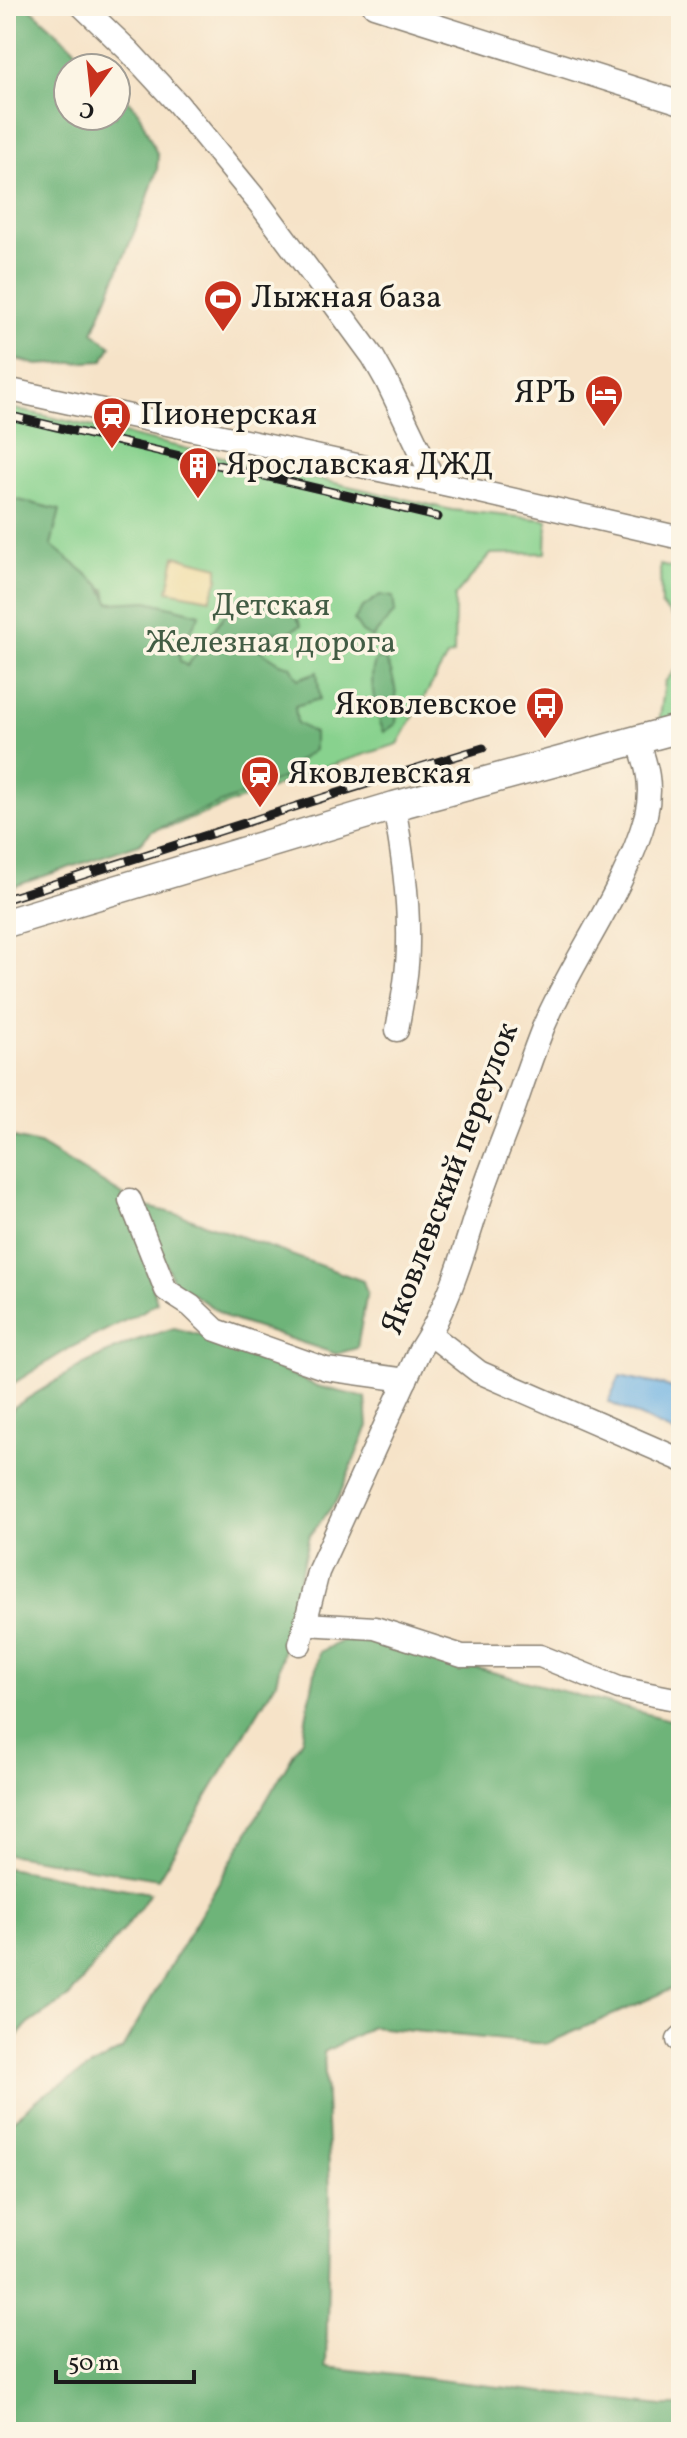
<svg xmlns="http://www.w3.org/2000/svg" width="687" height="2438" font-family="Vollkorn,serif">
  <style>
    .green { fill: #88d28e; stroke: #527755; stroke-width: 2 }
    .forest { fill: #6eb479; stroke: #45684a; stroke-width: 2 }
    .sand { fill: #eeda9e; stroke: #857b5d; stroke-width: 2 }
    .water { fill: #6eb2e4; stroke: #456780; stroke-width: 2 }
    .lines { fill: none; stroke-linecap: round; stroke-linejoin: round }
    .minor-casing { stroke: #898072; stroke-width: 25 }
    .major-casing { stroke: #898072; stroke-width: 31 }
    .minor { stroke: #fff; stroke-width: 22 }
    .major { stroke: #fff; stroke-width: 28 }
    .rail-casing { stroke: #1c1c1c; stroke-width: 9 }
    .rail { stroke: #fcf5e5; stroke-width: 6; stroke-dasharray: 18; stroke-linecap: butt }
    .labels { text-anchor: middle; dominant-baseline: central; stroke-width: 7; stroke-linejoin: round; paint-order: stroke }
    .poi-label { font-size: 32px; fill: #1c1c1c; stroke: #fcf5e5; text-anchor: start }
    .park-label { font-size: 32px; fill: #425c44; stroke: #fcf5e5 }
    .street-label { font-size: 32px; fill: #1c1c1c; stroke: #fcf5e5 }
  </style>
  <rect width="100%" height="100%" fill="#fcf5e5"/>
  <filter id="ink" filterUnits="userSpaceOnUse"><feTurbulence type="fractalNoise" baseFrequency=".0125" numOctaves="2"/><feDisplacementMap in="SourceGraphic" scale="16" xChannelSelector="R" yChannelSelector="G"/><feConvolveMatrix kernelMatrix="1 2 1 2 8 2 1 2 1" color-interpolation-filters="sRGB"/></filter>
  <filter id="wash" filterUnits="userSpaceOnUse"><feTurbulence type="fractalNoise" baseFrequency=".006" numOctaves="4" result="noise"/><feDisplacementMap in="SourceGraphic" scale="32" xChannelSelector="R" yChannelSelector="G"/><feGaussianBlur stdDeviation="1.8" result="paint"/><feColorMatrix in="noise" values="0 0 0 0 0 0 0 0 0 0 0 0 0 0 0 0 0 1.4 0 .05"/><feComposite in="paint" operator="in"/></filter>
  <g filter="url(#wash)">
    <rect width="100%" height="100%" fill="#f6e3c8"/>
    <g class="green">
      <polygon points="6,407 452,510 547,520 546,553 491,554 455,596 454,654 447,657 398,744 328,766 175,825 162,828 152,766 105,589 6,557"/>
      <polygon points="660,565 681,570 681,625 661,605"/>
      <polygon points="681,663 681,718 659,724 665,682"/>
    </g>
    <g class="forest">
      <polygon points="6,6 28,6 96,68 68,68 68,116 116,116 116,86 138,111 158,156 157,170 145,206 93,332 111,346 103,361 37,365 6,356"/>
      <polygon points="6,497 60,510 51,545 100,585 110,603 147,601 200,614 179,651 180,661 187,666 235,601 265,597 291,606 301,625 287,633 274,632 260,650 280,663 291,666 298,679 317,672 320,699 295,706 297,723 314,733 314,750 297,762 291,775 152,831 139,844 6,889"/>
      <polygon points="380,595 393,597 395,612 372,638 362,632 354,620 362,608"/>
      <path d="M 384,658 C 396,674 398,704 396,724 L 384,732 C 376,715 367,676 376,660 Z"/>
      <polygon points="6,1136 39,1144 123,1195 157,1302 142,1312 70,1348 6,1388"/>
      <polygon points="143,1206 181,1215 363,1281 367,1293 357,1348 336,1354 230,1319 173,1281"/>
      <polygon points="174,1328 204,1336 317,1386 366,1398 368,1426 338,1499 309,1536 276,1682 158,1879 6,1854 6,1423 14,1407 82,1365 131,1342"/>
      <polygon points="354,1635 681,1723 681,1985 546,2044 372,2027 324,2052 330,2191 326,2367 663,2406 681,2406 681,2432 6,2432 6,2125 43,2095 122,2049 302,1739 319,1652"/>
      <polygon points="6,1868 150,1893 139,1910 70,1996 26,2026 6,2049"/>
    </g>
    <polygon class="sand" points="175,556 218,567 218,579 210,599 168,591"/>
    <polygon class="water" points="620,1376 667,1386 681,1392 681,1436 608,1402"/>
  </g>
  <g filter="url(#ink)">
    <g class="lines">
      <g class="minor-casing">
        <g id="minor">
          <polyline points="82,6 129,51 178,104 259,203 329,297 373,357 386,380 435,482"/>
          <polyline points="374,6 681,103"/>
          <polyline points="6,389 476,491 681,538"/>
          <path d="M 394,806 C 402,851 409,897 408,943 C 408,973 402,1002 397,1030"/>
          <polyline points="130,1200 166,1290 191,1306 216,1330 326,1369 406,1380"/>
          <polyline points="430,1334 479,1372 681,1460"/>
          <polyline points="305,1624 375,1628 462,1656 540,1656 619,1688 675,1699 681,1698"/>
          <path d="M 300,1644 L 318,1572 L 419,1351 C 449,1306 464,1251 480,1200 C 489,1173 500,1146 510,1120 C 521,1089 531,1058 543,1028 C 574,955 625,892 646,815 C 653,786 647,765 637,738"/>
          <polyline points="678,2040 681,2037"/>
        </g>
      </g>
      <g class="major-casing">
        <polyline id="major" points="6,923 394,806 681,728"/>
      </g>
      <use href="#minor" class="minor"/>
      <use href="#major" class="major"/>
      <g class="rail-casing">
        <g id="rail">
          <polyline points="6,415 438,517"/>
          <path d="M 6,899 C 165,850 323,796 483,748"/>
        </g>
      </g>
      <use href="#rail" class="rail"/>
    </g>
  </g>
  <defs>
    <g id="stadium-pin" transform="scale(2)"><path d="M0 17L-7.5 6A9.5 9.5 0 1 1 7.5 6Z" fill="#c8321e" stroke="#fcf5e5"/><path d="M0-5a6.5 5 0 1 0 0 10a6.5 5 0 1 0 0-10ZM-3.5-1.8h7v3.6h-7Z" fill="#fff"/></g>
    <g id="hotel-pin" transform="scale(2)"><path d="M0 17L-7.5 6A9.5 9.5 0 1 1 7.5 6Z" fill="#c8321e" stroke="#fcf5e5"/><path d="M-6-4.5h1.5V1H6V5H4.5V3h-9V5H-6ZM-4 0a1.8 1.8 0 1 1 3.6 0ZM.5 0V-2.5h3Q6-2.5 6 0Z" fill="#fff"/></g>
    <g id="station-pin" transform="scale(2)"><path d="M0 17L-7.5 6A9.5 9.5 0 1 1 7.5 6Z" fill="#c8321e" stroke="#fcf5e5"/><path d="M-3-6H3Q5-6 5-4V2Q5 4 3 4L4.5 6H3L1.5 4h-3L-3 6H-4.5L-3 4Q-5 4-5 2V-4Q-5-6-3-6ZM-3.5-4v3h7v-3ZM-3.5 1v1.5H-2V1ZM2 1v1.5H3.5V1Z" fill="#fff"/></g>
    <g id="building-pin" transform="scale(2)"><path d="M0 17L-7.5 6A9.5 9.5 0 1 1 7.5 6Z" fill="#c8321e" stroke="#fcf5e5"/><path d="M-4-6H4V6H1V3H-1V6H-4ZM-2.5-4.3h1.7v1.8h-1.7ZM.8-4.3h1.7v1.8H.8ZM-2.5-1h1.7V.8h-1.7ZM.8-1h1.7V.8H.8Z" fill="#fff"/></g>
    <g id="bus-pin" transform="scale(2)"><path d="M0 17L-7.5 6A9.5 9.5 0 1 1 7.5 6Z" fill="#c8321e" stroke="#fcf5e5"/><path d="M-5-6H5V4H4V6H2V4H-2V6H-4V4H-5ZM-3.5-4V0h7V-4ZM-3.5 1.2v1.5H-2V1.2ZM2 1.2v1.5H3.5V1.2Z" fill="#fff"/></g>
  </defs>
  <g fill-rule="evenodd">
    <use href="#stadium-pin" x="223" y="299"/>
    <use href="#hotel-pin" x="604" y="394"/>
    <use href="#station-pin" x="112" y="416"/>
    <use href="#building-pin" x="198" y="466"/>
    <use href="#bus-pin" x="545" y="706"/>
    <use href="#station-pin" x="260" y="775"/>
  </g>
  <g class="labels">
    <g class="poi-label">
      <text x="251" y="299">Лыжная база</text>
      <text x="576" y="394" text-anchor="end">ЯРЪ</text>
      <text x="140" y="416">Пионерская</text>
      <text x="226" y="466">Ярославская ДЖД</text>
      <text x="517" y="706" text-anchor="end">Яковлевское</text>
      <text x="288" y="775">Яковлевская</text>
    </g>
    <g class="park-label">
      <text x="271" y="607">Детская<tspan x="271" dy="37">Железная дорога</tspan></text>
    </g>
    <g class="street-label">
      <text transform="translate(451 1179) rotate(-69)">Яковлевский переулок</text>
    </g>
  </g>
  <rect width="687" height="2438" fill="none" stroke="#fcf5e5" stroke-width="32"/>
  <g transform="translate(92 92) rotate(195)"><circle r="38" fill="#fcf5e5" stroke="#a29e95" stroke-width="2"/>
  <path d="M0-6L14 30L0 20L-14 30Z" fill="#c8321e"/>
  <text y="-12" font-size="22" font-weight="bold" text-anchor="middle" fill="#1c1c1c">С</text>
  </g>
  <path d="M56 2370v12h138v-12" fill="none" stroke="#1c1c1c" stroke-width="4"/>
  <text x="68" y="2370" font-size="24" fill="#1c1c1c" stroke="#fcf5e5" stroke-width="6" paint-order="stroke">50 m</text>
</svg>
